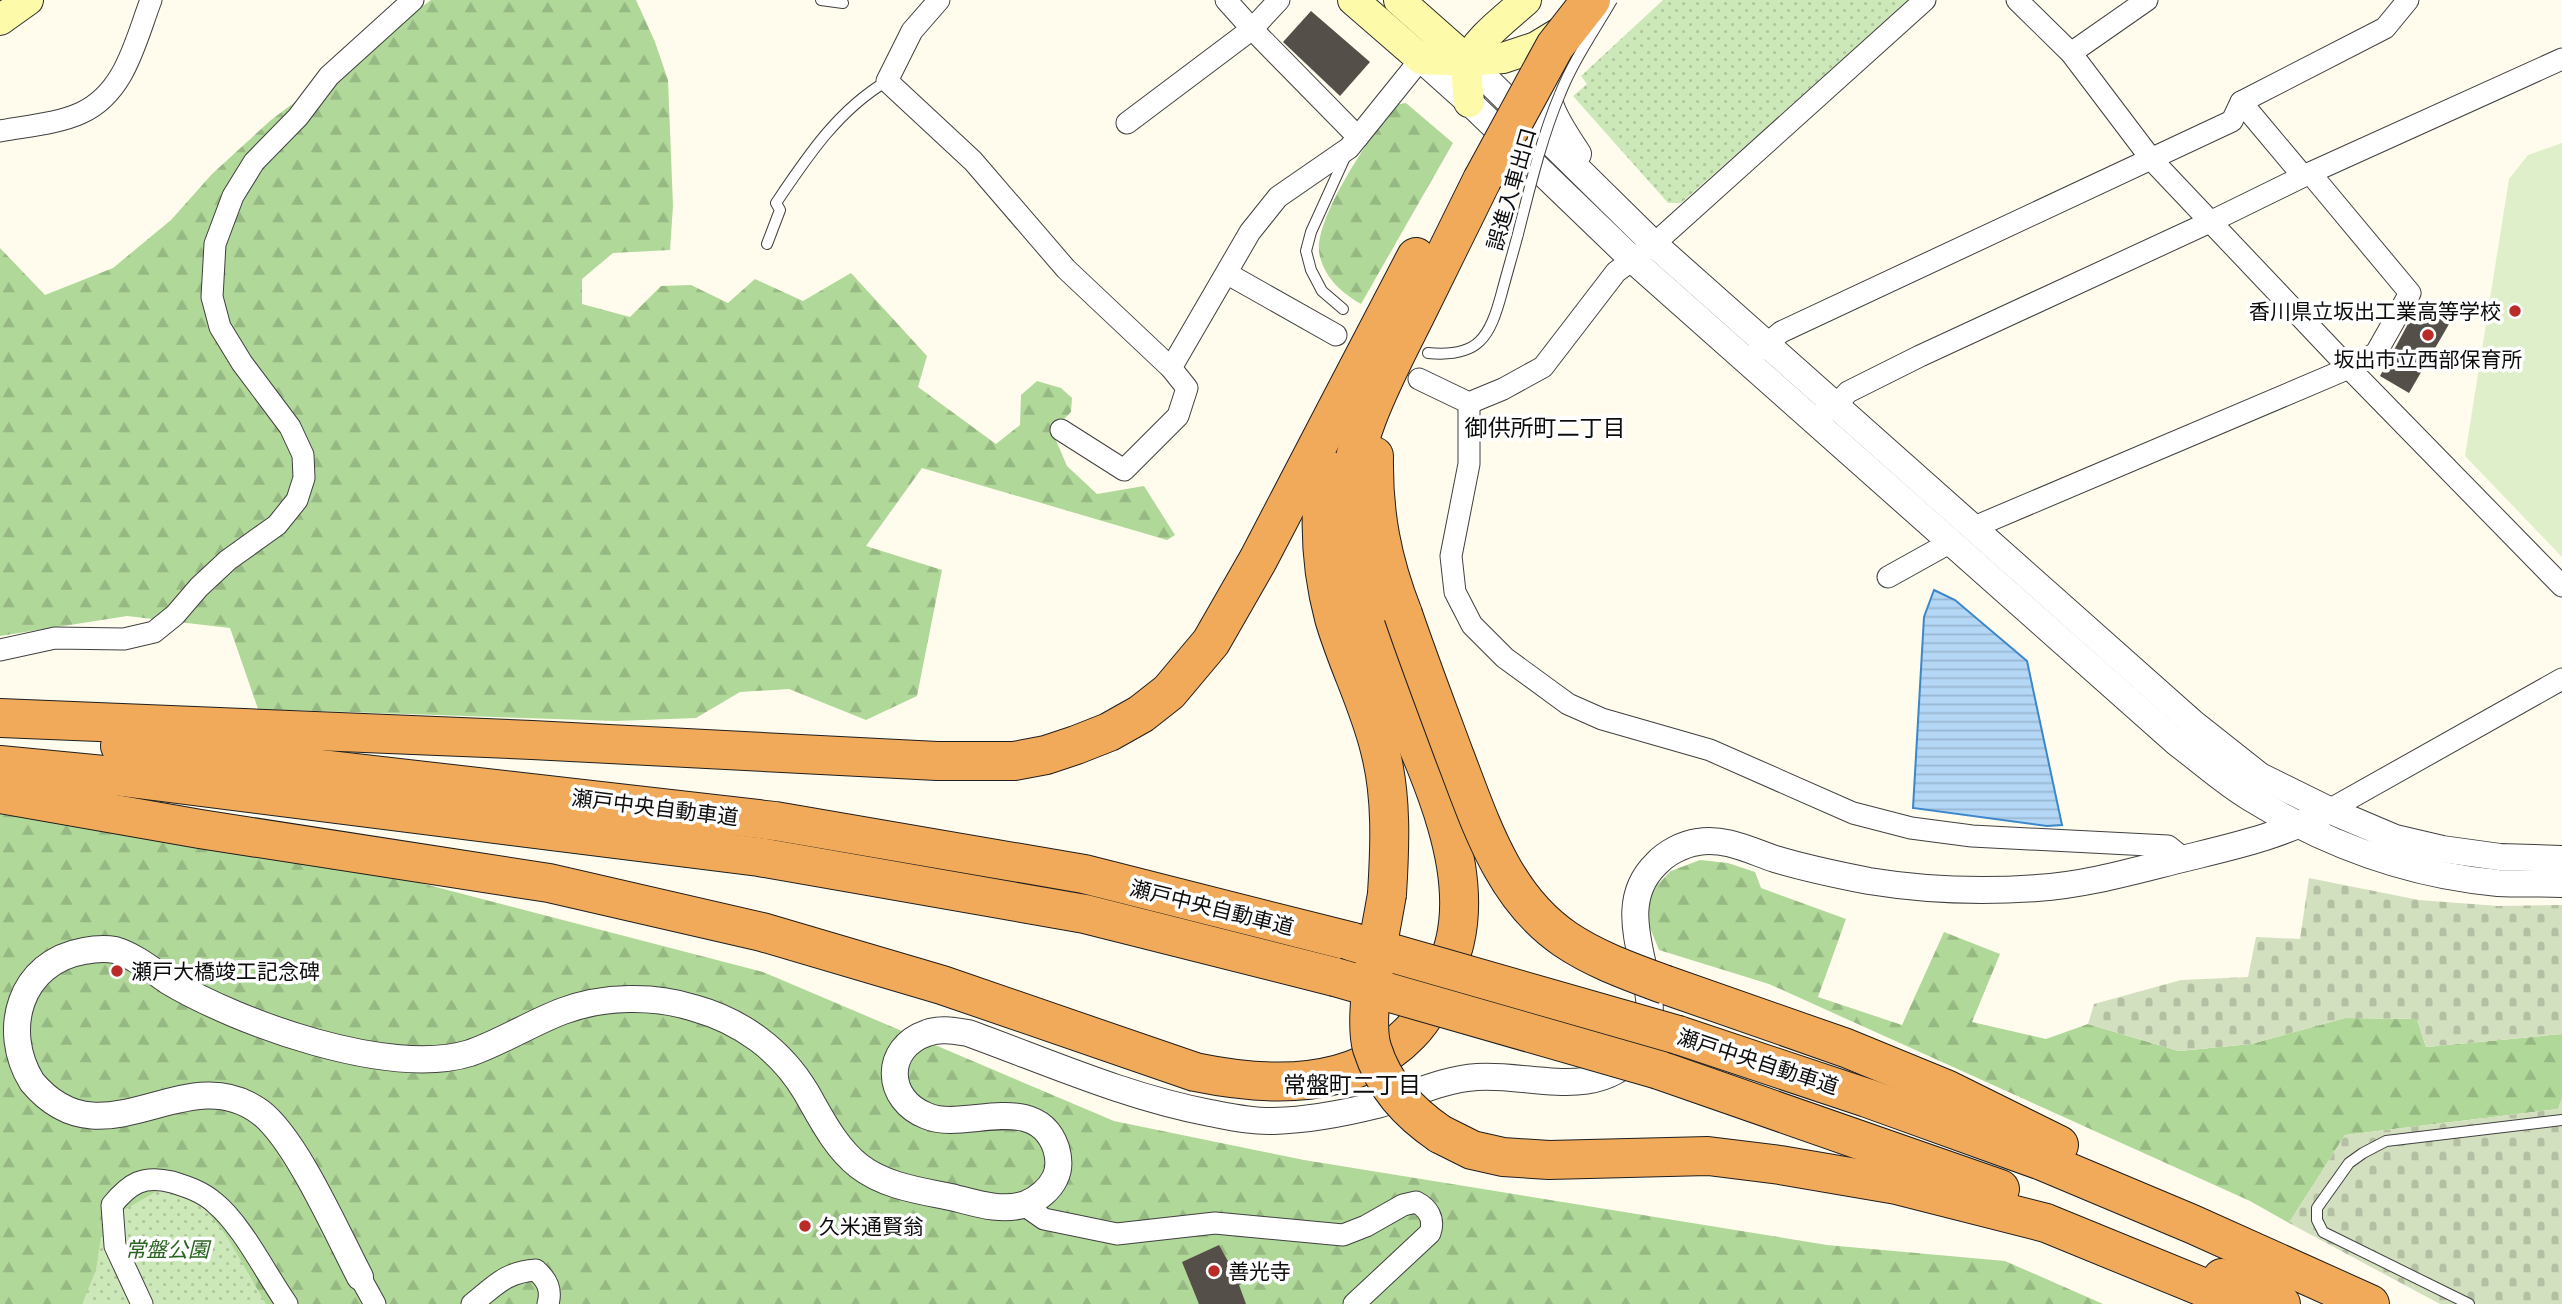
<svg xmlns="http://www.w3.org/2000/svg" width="2562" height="1304" font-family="'Noto Serif','Noto Sans JP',serif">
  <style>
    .forest { fill: url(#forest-firs) }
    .cemetery { fill: url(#cemetery-stones) }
    .park { fill: url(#park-dots) }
    .pitch { fill: #dfefca }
    .water { fill: url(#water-rules); stroke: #3c87ca; stroke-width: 2 }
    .building { fill: #554f4a }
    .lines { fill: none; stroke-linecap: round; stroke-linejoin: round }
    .service-casing { stroke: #404040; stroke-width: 12 }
    .minor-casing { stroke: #404040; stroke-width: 23 }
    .tertiary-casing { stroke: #404040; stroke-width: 28 }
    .secondary-casing { stroke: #2f2f2f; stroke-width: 32 }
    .motorway-casing { stroke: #1e1e1e; stroke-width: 40 }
    .service { stroke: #fff; stroke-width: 10 }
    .minor { stroke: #fff; stroke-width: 21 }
    .tertiary { stroke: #fff; stroke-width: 26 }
    .secondary { stroke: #fdfaaa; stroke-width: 30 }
    .motorway { stroke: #f1aa59; stroke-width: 38 }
    .service-bridge-casing { stroke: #404040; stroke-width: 12; stroke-linecap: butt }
    .motorway-bridge-casing { stroke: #1e1e1e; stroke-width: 40; stroke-linecap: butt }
    .service-bridge { stroke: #fff; stroke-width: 10 }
    .motorway-bridge { stroke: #f1aa59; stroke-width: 38 }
    .poi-dot { fill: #ba2c28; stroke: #fff; stroke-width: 2.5 }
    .labels { text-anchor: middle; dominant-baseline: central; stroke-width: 7; stroke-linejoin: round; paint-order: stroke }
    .street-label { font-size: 21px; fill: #0d0d0d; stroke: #fff }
    .poi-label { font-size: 21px; fill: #0d0d0d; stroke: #fff; text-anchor: start }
    .park-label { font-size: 21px; font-style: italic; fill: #28631f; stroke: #fff }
    .neighbourhood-label { font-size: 23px; fill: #0d0d0d; stroke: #fff }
  </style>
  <defs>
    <pattern id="forest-firs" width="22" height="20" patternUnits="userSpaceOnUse" patternTransform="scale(1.75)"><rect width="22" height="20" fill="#b0d898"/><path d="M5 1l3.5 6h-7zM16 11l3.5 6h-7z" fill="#96b882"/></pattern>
    <pattern id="cemetery-stones" width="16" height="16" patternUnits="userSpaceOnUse" patternTransform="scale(1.75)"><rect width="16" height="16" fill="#d3e0bf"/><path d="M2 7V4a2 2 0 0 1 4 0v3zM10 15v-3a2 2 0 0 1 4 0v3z" fill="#b4bfa3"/></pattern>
    <pattern id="park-dots" width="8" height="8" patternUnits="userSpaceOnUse" patternTransform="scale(1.75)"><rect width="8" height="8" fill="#cde8b8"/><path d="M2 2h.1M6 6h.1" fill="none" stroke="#afc69d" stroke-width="1.8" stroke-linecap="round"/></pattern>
    <pattern id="water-rules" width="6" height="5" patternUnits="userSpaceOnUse" patternTransform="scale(1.75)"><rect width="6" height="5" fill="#b3d7f5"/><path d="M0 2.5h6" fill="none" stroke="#99b7d1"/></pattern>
  </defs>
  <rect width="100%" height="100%" fill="#fffced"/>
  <g class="forest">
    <polygon points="431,0 636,0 655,42 668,80 673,206 670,250 613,253 582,279 582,304 630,317 661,286 691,285 728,303 755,279 803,301 851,273 927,356 918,387 996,444 1020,425 1021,395 1037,381 1061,388 1072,398 1071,412 1052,431 1067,466 1097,494 1144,486 1175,535 1167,540 922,468 866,546 942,570 917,696 866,720 789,689 740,692 696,718 616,721 258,709 230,628 127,616 0,636 0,248 45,295 113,268 171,220 212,174 271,120"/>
    <path d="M 1406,103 L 1453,143 L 1361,304 C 1342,293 1326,279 1320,257 C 1310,222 1373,134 1394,105 Z"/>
    <polygon points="0,814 355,866 763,972 1114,1121 1304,1160 1827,1245 2005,1261 2103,1304 0,1304"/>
    <polygon points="1700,860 1728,863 1755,872 1761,888 1846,919 1818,997 1902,1025 1944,932 2000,954 1972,1022 2046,1039 2088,1024 2179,1051 2251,1044 2345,1018 2417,1019 2426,1047 2562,1034 2562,1098 2558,1109 2345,1135 2289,1223 2250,1201 1769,984 1659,950 1648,923 1647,895 1671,871"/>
  </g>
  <g class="cemetery">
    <polygon points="2309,878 2419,900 2498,906 2562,905 2562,1034 2426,1047 2417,1019 2345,1018 2251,1044 2179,1051 2088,1024 2094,1004 2181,980 2248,977 2256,937 2300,939"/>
    <polygon points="2562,1098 2562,1304 2440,1304 2289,1223 2345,1135 2558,1109"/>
  </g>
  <g class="park">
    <polygon points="1663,0 1910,0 1681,203 1668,203 1573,96 1587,84 1581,76"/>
    <polygon points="159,1190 197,1199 226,1235 266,1304 82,1304 96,1270 101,1237 124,1210"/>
  </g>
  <polygon class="pitch" points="2562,143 2562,557 2465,456 2509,179 2528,155"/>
  <polygon class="water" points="1934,590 1955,600 2027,661 2062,825 2047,826 1913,808 1924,617"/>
  <g class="building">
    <polygon points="1311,11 1370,62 1340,96 1283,42"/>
    <polygon points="2423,302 2452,319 2409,393 2380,376 2417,307 2419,308"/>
    <polygon points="1219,1245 1229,1263 1236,1259 1248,1280 1239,1285 1246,1304 1199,1304 1182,1262"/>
  </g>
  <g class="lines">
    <g class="service-casing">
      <g id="service">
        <polyline points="821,0 843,3"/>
        <path d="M 767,244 L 780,210 L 776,203 C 807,157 838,110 887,81"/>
        <polyline points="1343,309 1322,291 1311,270 1306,251 1311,232 1346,155"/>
        <path d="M 1428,353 C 1479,358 1490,337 1502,292 C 1507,273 1513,253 1518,234"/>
        <polyline points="2469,1304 2323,1232 2317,1220 2317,1208 2349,1163 2363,1153 2386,1141 2562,1120"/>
      </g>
    </g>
    <g class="minor-casing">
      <g id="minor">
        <polyline points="939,0 912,31 887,81 973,161 1066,269 1171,368 1187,388 1178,416 1124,470 1061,430"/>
        <polyline points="1226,0 1252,29 1279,0"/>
        <polyline points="2017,0 2071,53 2152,160 2349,368 2562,586"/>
        <polyline points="2071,53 2147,0"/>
        <polyline points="2241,102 2303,176"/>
        <polyline points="1127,123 1252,29 1358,137"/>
        <path d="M 0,131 C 26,126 57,124 81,113 C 125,93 135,42 151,0"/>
        <polyline points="1228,274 1336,335"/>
        <polyline points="1757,352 1781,332 2232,121 2241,102 2385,28 2408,0"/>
        <polyline points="1171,368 1250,232 1278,197 1349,148 1428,50"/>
        <polyline points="1419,379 1469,403 1503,389 1543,367 1616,272 1654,244 1925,0"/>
        <polyline points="1469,403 1469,464 1451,556 1455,592 1472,625 1505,658 1568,704 1602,719 1710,750 1853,813 1911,828 1972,836 2168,846 2184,859"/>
        <polyline points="1824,412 1835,406 1848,392 1920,356 2212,221 2310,173 2562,59"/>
        <polyline points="1972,528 2349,368 2376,353 2410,293 2310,173"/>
        <polyline points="1888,577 1951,542"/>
        <polyline points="0,650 55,638 124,639 154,632 175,615 199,587 228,560 277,525 297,500 304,478 303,455 290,427 242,363 220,327 212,297 215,244 233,196 254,162 298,117 329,76 413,0"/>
        <polyline points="2329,810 2562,679"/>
        <path d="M 1024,1205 L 1044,1219 L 1117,1234 L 1215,1223 L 1343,1235 L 1366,1226 L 1403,1205 L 1416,1202 C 1428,1208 1435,1219 1430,1233 L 1354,1304"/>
        <polyline points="360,1277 375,1304"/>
        <path d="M 142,1304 L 115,1246 L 112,1205 C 130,1183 143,1175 172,1182 C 188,1187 203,1192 215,1203 C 242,1225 266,1274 287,1304"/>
        <path d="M 472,1304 C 495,1286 505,1272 536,1270 C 547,1280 552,1289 548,1304"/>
      </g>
    </g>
    <g class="tertiary-casing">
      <g id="tertiary">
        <path d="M 1421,59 L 1469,102 L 1634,261 L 2177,743 C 2201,761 2224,782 2249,797 C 2325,844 2409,875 2498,883 C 2519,884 2541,883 2562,884"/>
        <polyline points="1468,61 1654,244 2193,723 2260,776 2329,810 2395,838 2442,849 2500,857 2562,859"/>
        <path d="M 1552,65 C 1537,98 1561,127 1578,154"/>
        <path d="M 360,1277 C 338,1235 296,1139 260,1112 C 184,1056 104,1168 32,1082 C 0,1030 20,962 84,951 C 94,949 105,948 115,950 C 133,955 152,970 168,981 C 238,1023 390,1078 470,1053 C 502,1042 531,1023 563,1011 C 603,996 654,995 694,1008 C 741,1021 781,1050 806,1092 C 821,1118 835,1147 859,1166 C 886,1187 923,1191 955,1198 C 978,1204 1003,1212 1026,1204 C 1038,1199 1050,1189 1055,1178 C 1060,1168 1059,1158 1056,1148 C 1036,1090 964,1132 927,1116 C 885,1100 883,1048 927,1033 C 940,1028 955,1031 968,1033 C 1048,1062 1126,1097 1210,1113 C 1231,1117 1253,1122 1274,1121 C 1307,1120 1345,1113 1377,1105 C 1409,1096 1443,1079 1477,1077 C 1529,1073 1598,1102 1636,1053 C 1680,998 1600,919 1656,864 C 1666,853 1683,844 1698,842 C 1724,837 1751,851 1775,859 C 1805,868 1838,875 1869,881 C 1924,890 1982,892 2037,888 C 2087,885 2137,870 2186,858 C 2239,845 2281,836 2329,810"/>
      </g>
    </g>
    <g class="secondary-casing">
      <g id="secondary">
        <polyline points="1353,0 1421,59 1468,61 1503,58 1536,47 1564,30"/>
        <polyline points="1399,0 1468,61"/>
        <polyline points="0,20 28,0"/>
        <path d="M 1469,102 C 1468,89 1465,75 1468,62 C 1473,42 1510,15 1526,0"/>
      </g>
    </g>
    <g class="motorway-casing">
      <g id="motorway">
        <path d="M 1374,456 C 1373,513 1382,561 1403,614"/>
        <path d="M 1326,469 C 1318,520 1321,569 1334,618 C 1347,663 1369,704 1380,750 C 1392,796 1390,846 1387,894"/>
        <polyline points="0,718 532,740 937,761 1014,761 1046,755 1076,745 1109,732 1141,714 1169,692 1211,642 1258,560 1416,257"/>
        <polyline points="120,746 775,821 1084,874 1353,942"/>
        <polyline points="0,765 114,776 759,857 1085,914 1335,977"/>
        <path d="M 0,794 L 200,829 L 549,883 L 762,932 L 942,985 L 1195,1072 C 1268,1087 1354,1091 1410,1033 C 1427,1016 1438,991 1445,969 C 1449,960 1453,951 1455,941 C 1478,843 1401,721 1369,631 C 1360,606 1357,579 1353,553 C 1351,540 1348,526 1348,513 C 1348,442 1385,376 1416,314 C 1438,269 1460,225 1482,180"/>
        <polyline points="1666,985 1846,1048 1946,1089 2059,1145"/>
        <polyline points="1678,1035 1867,1098 2042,1161 2192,1224 2370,1304"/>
        <polyline points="1659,1070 2000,1189"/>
        <polyline points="1440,1134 1472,1150 1503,1157 1549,1160 1708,1156 1780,1165 1897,1185 2046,1223 2244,1304"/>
        <polyline points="2222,1278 2281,1304"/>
      </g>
    </g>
    <use href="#service" class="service"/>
    <use href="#minor" class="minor"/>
    <use href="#tertiary" class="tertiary"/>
    <use href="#secondary" class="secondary"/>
    <use href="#motorway" class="motorway"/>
    <g class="service-bridge-casing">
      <path id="service-bridge" d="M 1518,234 C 1530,187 1541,139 1560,94 C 1573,61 1594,31 1612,0"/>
    </g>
    <g class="motorway-bridge-casing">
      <g id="motorway-bridge">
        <polyline points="1482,180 1555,46 1591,0"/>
        <path d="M 1403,614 C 1419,661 1437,708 1454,754 C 1480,821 1502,896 1565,939 C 1596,960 1631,972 1666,985"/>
        <path d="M 1387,894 C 1381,931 1362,1014 1372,1048 C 1384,1086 1408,1112 1440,1134"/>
        <polyline points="1353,942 1678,1035"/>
        <polyline points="1335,977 1659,1070"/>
      </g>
    </g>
    <use href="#service-bridge" class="service-bridge"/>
    <use href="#motorway-bridge" class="motorway-bridge"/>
  </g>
  <g class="poi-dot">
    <circle cx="2515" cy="311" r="7"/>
    <circle cx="2428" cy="335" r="7"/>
    <circle cx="117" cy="971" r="7"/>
    <circle cx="805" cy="1226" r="7"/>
    <circle cx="1214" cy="1271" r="7"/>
  </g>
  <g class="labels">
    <g class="street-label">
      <text transform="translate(1511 189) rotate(-74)">誤進入車出口</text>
      <text transform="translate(655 807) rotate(7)">瀬戸中央自動車道</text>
      <text transform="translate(1212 907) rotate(14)">瀬戸中央自動車道</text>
      <text transform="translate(1758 1061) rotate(18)">瀬戸中央自動車道</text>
    </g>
    <g class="poi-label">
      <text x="2501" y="311" text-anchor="end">香川県立坂出工業高等学校</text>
      <text x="2428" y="359" text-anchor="middle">坂出市立西部保育所</text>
      <text x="131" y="971">瀬戸大橋竣工記念碑</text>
      <text x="819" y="1226">久米通賢翁</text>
      <text x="1228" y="1271">善光寺</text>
    </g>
    <g class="park-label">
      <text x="167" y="1249">常盤公園</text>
    </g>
    <g class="neighbourhood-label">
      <text x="1545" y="427">御供所町二丁目</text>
      <text x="1352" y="1084">常盤町二丁目</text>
    </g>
  </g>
</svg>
